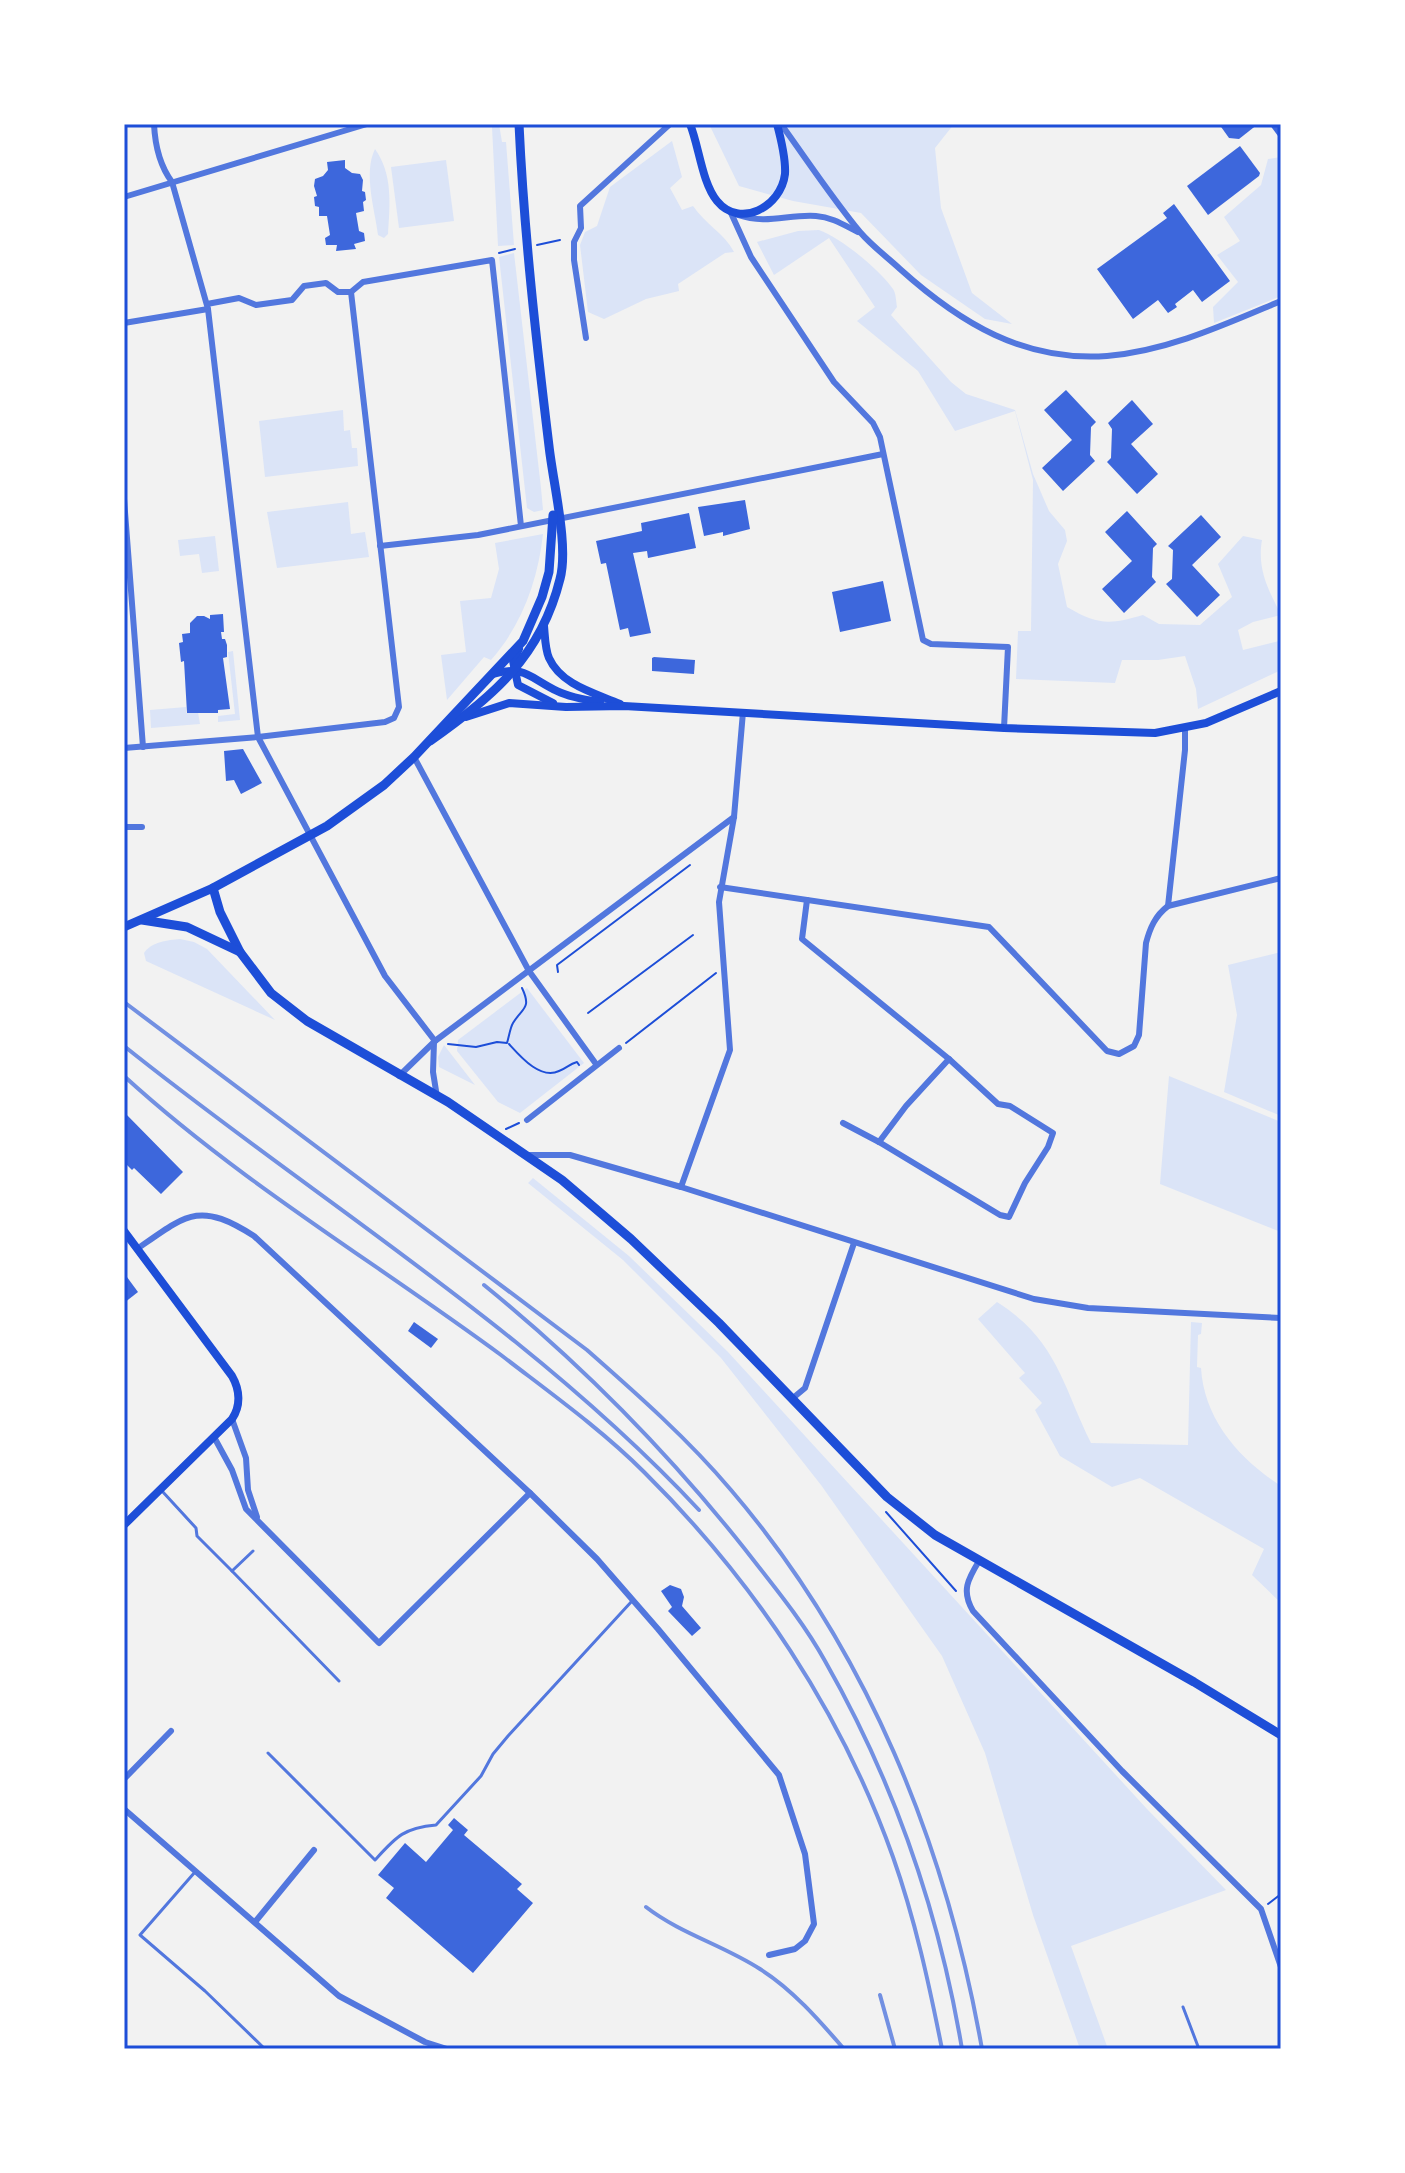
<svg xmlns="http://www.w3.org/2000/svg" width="1405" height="2173" font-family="'Space Grotesk',sans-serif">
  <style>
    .green { fill: #dbe4f7 }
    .building { fill: #3d67dc }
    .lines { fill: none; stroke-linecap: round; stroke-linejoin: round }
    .path { stroke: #1d4ed8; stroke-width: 2 }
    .service { stroke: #5277de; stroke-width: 3 }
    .minor { stroke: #5277de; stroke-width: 6 }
    .secondary { stroke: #1d4ed8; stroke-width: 8 }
    .primary { stroke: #1d4ed8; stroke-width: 9 }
    .rail { stroke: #7290e2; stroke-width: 4 }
    .neatline { fill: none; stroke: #1d4ed8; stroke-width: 3 }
  </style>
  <rect width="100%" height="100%" fill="#f2f2f2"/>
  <g class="green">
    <polygon points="499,124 502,142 506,142 514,245 498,246 492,127"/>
    <polygon points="709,124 954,124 935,148 941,208 972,293 1012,324 985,319 921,275 861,213 793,201 739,186"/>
    <path d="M 672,141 L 682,177 L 670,188 L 682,210 L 693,206 C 705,224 724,233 734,252 L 725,253 L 678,284 L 679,291 L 646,299 L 604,319 L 588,312 L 580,245 L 585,232 L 597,226 L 610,187 Z"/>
    <path d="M 375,149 C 393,174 390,205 388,234 L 384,238 L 378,235 C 375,210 363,173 375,149 Z"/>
    <polygon points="1281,157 1281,296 1214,323 1213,307 1238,282 1217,255 1240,241 1224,217 1261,185 1268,159"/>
    <polygon points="446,160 454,221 399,228 391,167"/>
    <path d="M 819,230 C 840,237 880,270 893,289 C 896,293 896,301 897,307 L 891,315 L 951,382 L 966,394 L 1015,410 L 1033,474 L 1049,511 L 1065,530 L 1067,541 L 1058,564 L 1067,607 C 1098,625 1109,625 1143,615 L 1159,624 L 1200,625 L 1232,597 L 1218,564 L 1243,536 L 1262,540 C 1257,569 1268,589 1281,615 L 1253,622 L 1238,630 L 1243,650 L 1279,641 L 1281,670 L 1198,709 L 1196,689 L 1185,656 L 1158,660 L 1122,660 L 1115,683 L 1016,679 L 1018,631 L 1031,631 L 1033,480 L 1015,411 L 955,431 L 918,371 L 857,321 L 875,307 L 829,238 L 774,275 L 757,242 L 798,231 Z"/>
    <polygon points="514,253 541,488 543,510 534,512 527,508 499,257"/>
    <polygon points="343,410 344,431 350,430 352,448 357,448 358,466 265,477 259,421"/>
    <polygon points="348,502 351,534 365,532 369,557 277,568 267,512"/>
    <path d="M 543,534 C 538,580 522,625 491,660 L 484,657 L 447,700 L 441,655 L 466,652 L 460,601 L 491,598 L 499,569 L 495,543 Z"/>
    <polygon points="215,536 219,571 202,573 199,554 180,556 178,540"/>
    <polygon points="233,651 240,720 218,722 218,716 235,714 228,652"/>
    <polygon points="186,707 186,713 198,712 200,724 151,728 150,710"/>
    <path d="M 180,939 L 194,942 L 207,949 L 275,1020 L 146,961 L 144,953 C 151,942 168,940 180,939 Z"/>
    <polygon points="1281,952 1281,1116 1224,1092 1237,1015 1228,965"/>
    <polygon points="527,988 584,1063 520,1113 498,1102 457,1051 458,1040"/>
    <polygon points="444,1045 475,1085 439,1067 438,1057"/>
    <polygon points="1169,1076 1281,1122 1281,1232 1160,1184"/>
    <polygon points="533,1178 629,1256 728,1352 1147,1809 1226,1890 1071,1946 1108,2049 1080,2049 1033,1915 985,1753 942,1656 821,1485 721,1358 623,1260 528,1183"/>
    <path d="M 997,1302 C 1057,1340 1062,1384 1091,1443 L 1188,1445 L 1191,1322 L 1202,1323 L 1201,1334 L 1198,1335 L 1197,1367 L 1201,1368 C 1204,1419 1239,1459 1281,1486 L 1281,1603 L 1252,1575 L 1264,1549 L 1140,1478 L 1112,1487 L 1060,1456 L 1035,1410 L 1042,1403 L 1019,1378 L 1025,1373 L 978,1319 Z"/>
  </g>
  <g class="building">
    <polygon points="1219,124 1258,124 1239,139 1229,138"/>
    <polygon points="1269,124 1281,124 1281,140"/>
    <polygon points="1240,146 1260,173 1259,176 1208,215 1187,186"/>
    <polygon points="345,160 345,168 352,173 360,174 363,180 362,191 365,192 366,200 363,202 364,211 356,213 359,231 364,233 365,241 354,244 356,249 336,251 337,245 326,245 325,238 330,235 327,216 319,216 319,207 315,206 314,197 317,196 314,186 315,179 323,176 328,170 327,162"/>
    <polygon points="1174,204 1230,281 1202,302 1193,290 1175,304 1177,307 1168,313 1158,300 1133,319 1097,269 1167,218 1163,213"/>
    <polygon points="1066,390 1096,422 1091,427 1090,455 1095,461 1063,491 1042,468 1072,440 1044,410"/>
    <polygon points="1132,400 1153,424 1131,444 1158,474 1137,494 1107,462 1111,458 1112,429 1108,423"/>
    <polygon points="745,500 750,529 723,536 723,532 704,536 698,507"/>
    <polygon points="1127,511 1157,544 1153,548 1152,577 1156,582 1124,613 1102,589 1132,561 1105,532"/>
    <polygon points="689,513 696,548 648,558 647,551 633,553 651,633 630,637 628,628 620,630 606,563 601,564 596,541 642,531 641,523"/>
    <polygon points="1201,515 1221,537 1192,565 1220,595 1197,617 1166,584 1172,579 1173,550 1168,546"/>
    <polygon points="883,581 891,621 840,632 832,592"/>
    <polygon points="223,614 224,632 221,632 222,639 225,639 227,645 227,657 223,658 230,709 218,710 218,713 187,713 184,661 181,662 179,643 183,642 182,634 190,633 190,623 197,616 204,616 210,619 210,615"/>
    <polygon points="654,657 695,660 694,674 652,671 652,658"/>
    <polygon points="243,749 262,783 241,794 234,780 226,781 224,751"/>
    <polygon points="124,1112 183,1172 161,1194 134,1168 132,1170 124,1162"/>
    <polygon points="124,1273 138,1292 124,1303"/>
    <polygon points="414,1322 438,1339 431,1348 408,1331"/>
    <polygon points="670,1585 681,1589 684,1597 682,1606 701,1628 692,1636 668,1611 672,1607 661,1591"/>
    <polygon points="454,1818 468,1830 464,1835 522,1884 517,1889 533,1903 473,1973 386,1898 394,1888 378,1875 405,1843 426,1862 453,1830 448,1825"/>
  </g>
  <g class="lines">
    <g class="path">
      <polyline points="537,245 560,240"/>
      <polyline points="499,253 515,249"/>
      <polyline points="558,972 557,965 690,865"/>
      <polyline points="588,1013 693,935"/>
      <polyline points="626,1043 716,973"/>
      <path d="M 448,1044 L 476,1047 L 497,1042 L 507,1043 C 509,1037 510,1028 513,1023 C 522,1008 532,1009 522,988"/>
      <path d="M 509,1044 C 520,1056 540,1080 559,1071 C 567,1068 569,1064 577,1062 L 579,1065"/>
      <polyline points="506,1129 519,1123"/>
      <polyline points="886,1512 956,1591"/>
      <polyline points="1268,1904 1281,1894"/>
    </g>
    <g class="service">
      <polyline points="162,1491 196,1528 197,1536 232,1571"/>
      <polyline points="253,1551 232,1571 339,1681"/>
      <path d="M 268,1753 L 375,1860 C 396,1837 403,1828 436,1825 L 481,1776 L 493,1754 L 508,1736 L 632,1601"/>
      <polyline points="195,1872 140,1935 205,1991 265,2049"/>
      <polyline points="1183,2007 1199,2049"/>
    </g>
    <g class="minor">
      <path d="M 154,124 C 155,145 160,166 172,182 L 208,309 L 258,737 L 385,976 L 435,1041"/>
      <path d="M 781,124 C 807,160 832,198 860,232 C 872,246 887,257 900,269 C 960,323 1024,362 1107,356 C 1168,351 1226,324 1281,301"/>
      <polyline points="124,197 367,124"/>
      <polyline points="731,213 751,257 834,382 873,423 880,437 923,640 931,644 1008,647 1004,728"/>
      <path d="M 738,215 C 767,225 788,214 816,216 C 832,217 844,225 858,232"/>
      <polyline points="207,304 239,298 256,305 292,300 304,286 326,283 338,292 351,292 363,282 492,260 521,526"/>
      <polyline points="124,323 208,309"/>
      <polyline points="586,338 574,260 574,242 581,228 580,206 670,124"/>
      <polyline points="124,499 143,747"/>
      <polyline points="380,546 478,535 883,454"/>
      <polyline points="124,748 258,737 385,722 394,718 399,707 351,292"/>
      <polyline points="414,757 529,971 596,1064"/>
      <polyline points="124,827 142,827"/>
      <path d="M 720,887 L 989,927 L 1107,1051 L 1119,1054 L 1134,1046 L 1139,1035 L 1146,943 C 1150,928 1155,916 1168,906 L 1281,878"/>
      <polyline points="807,900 802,939 949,1059 998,1104 1010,1106 1053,1133 1048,1147 1025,1183 1009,1217 1000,1215 879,1142 843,1123"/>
      <polyline points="1168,906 1185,750 1185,729"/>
      <polyline points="434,1042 433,1072 437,1097"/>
      <polyline points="399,1076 435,1041 734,817"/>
      <polyline points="527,1120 619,1048"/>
      <polyline points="879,1142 906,1106 949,1059"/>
      <polyline points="529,1155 570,1155 681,1187 1034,1299 1088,1308 1281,1318"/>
      <polyline points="681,1187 730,1050 719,902 734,817 743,712"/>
      <path d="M 137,1249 C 187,1214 199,1201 254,1236 L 530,1493 L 597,1559 L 658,1629 L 779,1775 L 805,1854 L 814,1924 L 805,1941 L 795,1949 L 769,1955"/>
      <polyline points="793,1398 805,1388 854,1243"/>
      <polyline points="232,1419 246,1458 248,1490 257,1517"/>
      <polyline points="214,1437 232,1470 246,1509 379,1643 530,1493"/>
      <path d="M 979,1561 C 968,1579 961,1591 973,1611 L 1122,1771 L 1261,1909 L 1281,1967"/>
      <polyline points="124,1779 171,1731"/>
      <polyline points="124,1809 339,1996 425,2042 447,2049"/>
      <polyline points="255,1922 314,1850"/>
    </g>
    <g class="secondary">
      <path d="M 690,124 C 699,146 702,183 717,201 C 740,229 781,207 785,174 C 786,158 781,139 777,124"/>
      <path d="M 544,626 C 545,636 545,649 549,658 C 561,685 595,693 620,704"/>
      <polyline points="519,649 513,661 518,685 553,703"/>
      <path d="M 493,674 C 525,665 530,678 557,691 C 569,697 586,700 600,702"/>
      <polyline points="466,717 509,703 566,707 624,706 1004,728 1155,733 1206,723 1281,691"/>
      <path d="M 124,1231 L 232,1376 C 240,1390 241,1406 232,1419 L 124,1525"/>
    </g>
    <g class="primary">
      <path d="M 430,741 C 493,697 541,656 560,579 C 569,546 553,483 549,446 C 536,339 524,232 519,124"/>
      <polyline points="213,888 220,912 240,952 271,993 307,1021 448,1102 562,1180 631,1239 719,1323 887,1497 935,1535 1194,1682 1281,1735"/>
      <polyline points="142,920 187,927 240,952"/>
      <polyline points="124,927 213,888 327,826 384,785 414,757 523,641 542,597 549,572 553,515"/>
    </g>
    <g class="rail">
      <path d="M 124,1002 L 587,1350 C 637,1394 688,1439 731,1490 C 867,1649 946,1845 982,2049"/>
      <path d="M 124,1046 C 316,1200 530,1329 699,1510"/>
      <path d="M 124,1076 C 240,1182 375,1262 501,1355 C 549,1392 601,1429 644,1472 C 754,1581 841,1711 893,1857 C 915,1919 929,1984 942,2049"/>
      <path d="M 484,1285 C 580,1363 667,1451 744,1548 C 772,1584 803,1621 825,1661 C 894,1782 939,1912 962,2049"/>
      <path d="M 646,1907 C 681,1934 723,1945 760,1969 C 792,1989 819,2020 844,2049"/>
      <polyline points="880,1995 895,2049"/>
    </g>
  </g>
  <rect width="1405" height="2173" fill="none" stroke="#ffffff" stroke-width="252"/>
  <rect x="126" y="126" width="1153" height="1921" class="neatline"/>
</svg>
